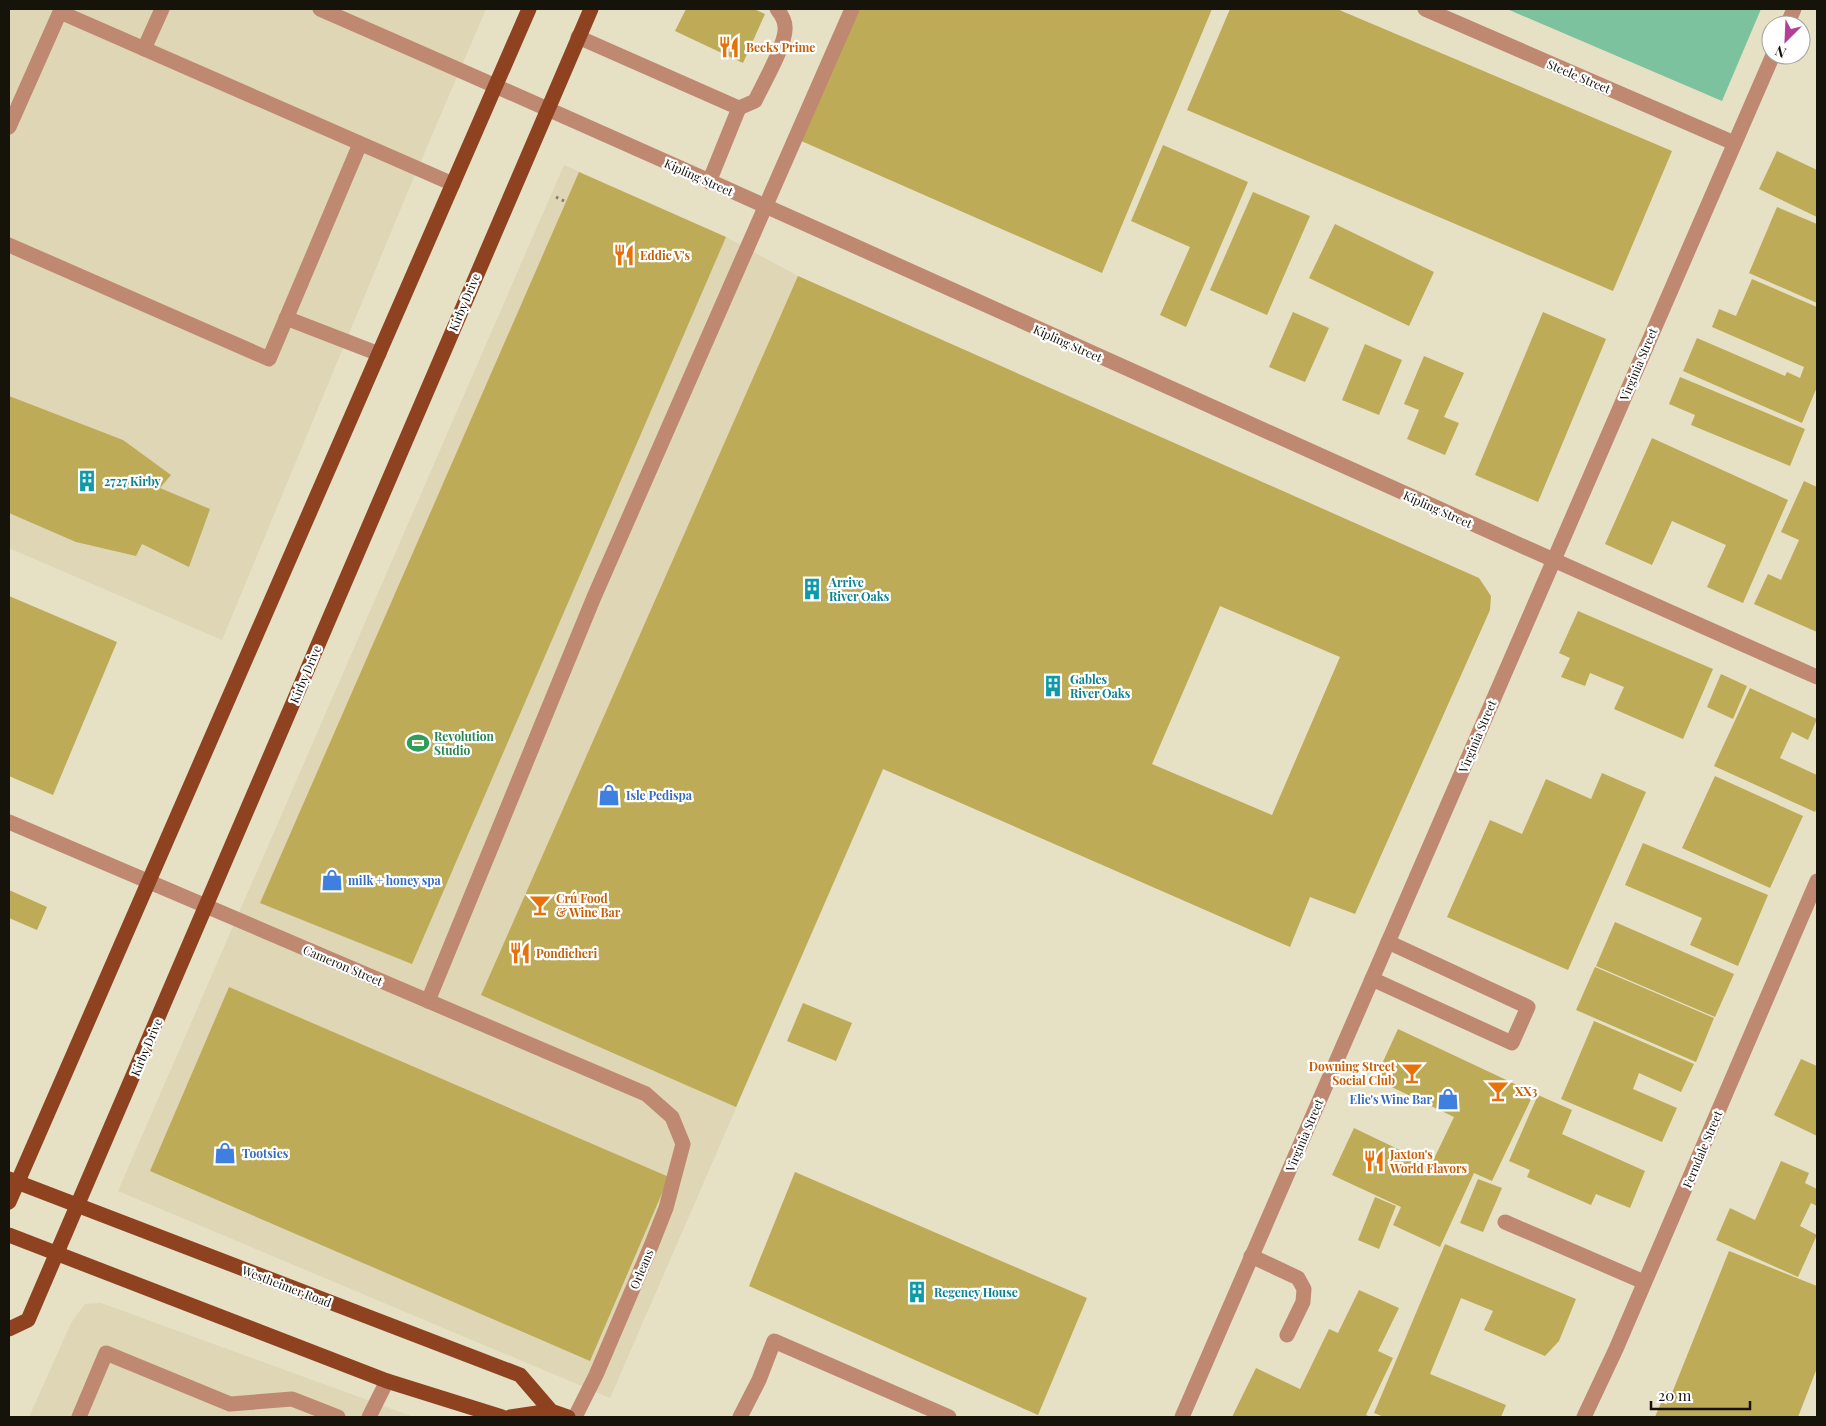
<svg xmlns="http://www.w3.org/2000/svg" width="1826" height="1426" font-family="'Playfair Display',serif">
  <style>
    .built { fill: #ded6b4 }
    .green { fill: #7dc29e }
    .building { fill: #beab57; fill-rule: evenodd }
    .lines { fill: none; stroke-linecap: round; stroke-linejoin: round }
    .path { stroke: #837f6d; stroke-width: 3; stroke-dasharray: 2.5 4; stroke-linecap: butt }
    .minor { stroke: #bf8871; stroke-width: 15 }
    .major { stroke: #8e421f; stroke-width: 15 }
    .labels { text-anchor: middle; dominant-baseline: central; stroke-width: 4.5; stroke-linejoin: round; paint-order: stroke }
    .food-label { font-size: 12px; font-weight: bold; fill: #c56008; stroke: #fff; text-anchor: start }
    .street-label { font-size: 12px; fill: #15130a; stroke: #fff }
    .culture-label { font-size: 12px; font-weight: bold; fill: #0d838f; stroke: #fff; text-anchor: start }
    .leisure-label { font-size: 12px; font-weight: bold; fill: #27864d; stroke: #fff; text-anchor: start }
    .shop-label { font-size: 12px; font-weight: bold; fill: #366cbe; stroke: #fff; text-anchor: start }
  </style>
  <rect width="100%" height="100%" fill="#e6e0c5"/>
  <g class="built">
    <polygon points="9,9 486,9 406,196 222,640 9,548"/>
    <polygon points="564,165 726,237 798,276 1049,388 610,1398 118,1191"/>
    <polygon points="101,1303 414,1417 29,1417 71,1323 85,1304"/>
  </g>
  <polygon class="green" points="1507,9 1761,9 1722,101"/>
  <g class="building">
    <polygon points="686,9 754,9 765,14 743,63 675,31"/>
    <polygon points="857,9 1212,9 1102,273 799,140"/>
    <polygon points="1230,9 1337,9 1672,151 1613,291 1187,110"/>
    <polygon points="1163,145 1248,182 1186,327 1160,315 1190,247 1131,221"/>
    <polygon points="1777,151 1817,170 1817,217 1759,189"/>
    <polygon points="579,172 726,237 412,964 260,903"/>
    <polygon points="1253,192 1310,216 1267,315 1210,290"/>
    <polygon points="1777,207 1817,224 1817,303 1749,273"/>
    <polygon points="1335,224 1434,272 1409,326 1309,278"/>
    <path d="M 798,276 L 1479,578 L 1491,596 L 1490,610 L 1355,914 L 1310,897 L 1290,947 L 883,769 L 736,1107 L 481,995 ZM 1220,606 L 1340,657 L 1272,815 L 1152,764 Z"/>
    <polygon points="1752,279 1817,307 1817,387 1802,423 1683,371 1697,338 1785,376 1787,372 1800,378 1804,367 1712,327 1719,309 1736,316"/>
    <polygon points="1293,312 1329,328 1305,382 1269,367"/>
    <polygon points="1543,312 1606,339 1538,502 1475,475"/>
    <polygon points="1365,344 1402,360 1379,415 1342,400"/>
    <polygon points="1424,356 1464,373 1444,417 1459,423 1445,455 1407,439 1419,410 1404,404"/>
    <polygon points="1680,377 1805,429 1790,466 1691,425 1695,415 1669,404"/>
    <polygon points="9,396 123,440 171,475 160,488 210,509 189,567 142,544 136,556 76,542 9,513"/>
    <polygon points="1652,438 1788,500 1743,603 1707,587 1726,545 1672,521 1652,565 1605,544"/>
    <polygon points="1804,481 1817,487 1817,632 1754,604 1768,574 1781,580 1799,540 1781,532"/>
    <polygon points="9,596 117,642 53,795 9,776"/>
    <polygon points="1578,611 1713,669 1683,739 1614,709 1624,687 1590,673 1585,686 1561,677 1570,658 1559,653"/>
    <polygon points="1721,674 1747,686 1733,719 1707,707"/>
    <polygon points="1750,688 1817,719 1808,740 1792,732 1780,758 1817,775 1817,807 1815,812 1714,766"/>
    <polygon points="1602,773 1646,792 1568,970 1447,917 1490,820 1522,834 1546,779 1591,799"/>
    <polygon points="1715,776 1803,816 1770,888 1682,848"/>
    <polygon points="1643,843 1768,895 1738,966 1690,945 1702,918 1625,885"/>
    <polygon points="9,890 47,907 37,930 9,918"/>
    <polygon points="1615,922 1734,974 1715,1017 1596,966"/>
    <polygon points="1595,967 1714,1018 1696,1062 1576,1010"/>
    <polygon points="229,987 669,1177 590,1361 150,1171"/>
    <polygon points="803,1003 852,1023 836,1061 787,1041"/>
    <polygon points="1594,1021 1694,1064 1681,1092 1639,1073 1633,1089 1677,1108 1662,1142 1561,1099"/>
    <polygon points="1398,1029 1534,1093 1492,1181 1474,1173 1440,1247 1393,1225 1401,1207 1332,1175 1354,1128 1431,1165 1454,1117 1375,1079"/>
    <polygon points="1801,1059 1817,1066 1817,1136 1774,1115"/>
    <polygon points="1538,1095 1572,1110 1562,1134 1645,1171 1630,1208 1596,1194 1591,1205 1527,1177 1530,1170 1509,1161"/>
    <polygon points="1781,1161 1809,1173 1805,1183 1817,1189 1817,1206 1811,1203 1800,1226 1817,1235 1798,1277 1716,1240 1730,1208 1755,1220"/>
    <polygon points="795,1172 1087,1298 1038,1415 749,1286"/>
    <polygon points="1478,1179 1502,1188 1483,1232 1460,1223"/>
    <polygon points="1375,1197 1396,1206 1379,1249 1358,1240"/>
    <polygon points="1445,1244 1576,1299 1559,1341 1545,1356 1484,1330 1493,1311 1461,1298 1430,1374 1506,1405 1501,1417 1384,1417 1374,1413"/>
    <polygon points="1729,1251 1817,1286 1817,1368 1798,1417 1655,1417 1666,1391 1672,1393"/>
    <polygon points="1359,1290 1399,1308 1378,1351 1393,1358 1366,1415 1371,1417 1232,1417 1256,1368 1300,1389 1329,1329 1338,1333"/>
  </g>
  <g class="lines">
    <polyline class="path" points="556,197 566,202"/>
    <g class="minor">
      <path d="M 320,9 C 821,227 1317,457 1817,677"/>
      <polyline points="1425,9 1734,143"/>
      <polyline points="1787,25 1794,9"/>
      <polyline points="578,37 739,108 709,182"/>
      <polyline points="144,49 162,9"/>
      <path d="M 739,108 L 755,101 C 763,84 787,43 785,27 C 785,20 781,14 777,9"/>
      <polyline points="9,127 60,12 453,184"/>
      <polyline points="9,245 269,359 360,144"/>
      <polyline points="286,318 379,354"/>
      <polyline points="9,822 646,1094 672,1117 683,1144 666,1208 651,1246 596,1375 575,1417"/>
      <polyline points="1372,979 1512,1043 1528,1007 1388,942"/>
      <polyline points="428,1001 594,597 852,9"/>
      <polyline points="1505,1222 1644,1282"/>
      <polyline points="1251,1256 1298,1278 1304,1289 1303,1302 1287,1335"/>
      <polyline points="79,1417 106,1353 230,1404 292,1399 338,1417"/>
      <polyline points="369,1417 387,1381"/>
      <polyline points="740,1417 759,1380 774,1341 949,1417"/>
      <polyline points="1182,1417 1773,55"/>
      <polyline points="1584,1417 1616,1349 1817,881"/>
    </g>
    <g class="major">
      <polyline points="9,1179 520,1375 551,1411 568,1417"/>
      <polyline points="9,1202 529,9"/>
      <polyline points="9,1235 387,1381 502,1417"/>
      <polyline points="9,1329 28,1320 591,9"/>
      <polyline points="510,1417 551,1411"/>
    </g>
  </g>
  <defs>
    <g id="restaurant-bare" transform="scale(1.725)"><path d="M-5-6h1v4h1v-4h1v4h1v-4h1v5L-1.5 .5V6h-2V.5L-5-1ZM5-6V6H3V1.5H1.5Q1.5-4 5-6Z" fill="#e8710a" stroke="#fff" stroke-width="2.5" paint-order="stroke"/></g>
    <g id="building-bare" transform="scale(1.725)"><path d="M-4-6H4V6H1V3H-1V6H-4ZM-2.5-4.3h1.7v1.8h-1.7ZM.8-4.3h1.7v1.8H.8ZM-2.5-1h1.7V.8h-1.7ZM.8-1h1.7V.8H.8Z" fill="#0f9aa8" stroke="#fff" stroke-width="2.5" paint-order="stroke"/></g>
    <g id="stadium-bare" transform="scale(1.725)"><path d="M0-5a6.5 5 0 1 0 0 10a6.5 5 0 1 0 0-10ZM-3.5-1.8h7v3.6h-7Z" fill="#2e9e5b" stroke="#fff" stroke-width="2.5" paint-order="stroke"/></g>
    <g id="shop-bare" transform="scale(1.725)"><path d="M-5-2.5h2.3a2.7 3.5 0 0 1 5.4 0H5L5.5 6h-11ZM-1.5-2.5h3a1.5 2.3 0 0 0-3 0Z" fill="#3f7fe0" stroke="#fff" stroke-width="2.5" paint-order="stroke"/></g>
    <g id="bar-bare" transform="scale(1.725)"><path d="M-6-5H6L.8 .8V4.5H3.5V6h-7V4.5H-.8V.8Z" fill="#e8710a" stroke="#fff" stroke-width="2.5" paint-order="stroke"/></g>
  </defs>
  <g fill-rule="evenodd">
    <use href="#restaurant-bare" x="729" y="47"/>
    <use href="#restaurant-bare" x="624" y="255"/>
    <use href="#building-bare" x="87" y="481"/>
    <use href="#building-bare" x="812" y="589"/>
    <use href="#building-bare" x="1053" y="686"/>
    <use href="#stadium-bare" x="418" y="743"/>
    <use href="#shop-bare" x="609" y="795"/>
    <use href="#shop-bare" x="332" y="880"/>
    <use href="#bar-bare" x="540" y="905"/>
    <use href="#restaurant-bare" x="520" y="953"/>
    <use href="#bar-bare" x="1412" y="1073"/>
    <use href="#bar-bare" x="1498" y="1091"/>
    <use href="#shop-bare" x="1448" y="1099"/>
    <use href="#shop-bare" x="225" y="1153"/>
    <use href="#restaurant-bare" x="1374" y="1161"/>
    <use href="#building-bare" x="917" y="1292"/>
  </g>
  <g class="labels">
    <g class="food-label">
      <text x="746" y="47">Becks Prime</text>
      <text x="640" y="255">Eddie V's</text>
      <text x="556" y="898">Crú Food<tspan x="556" dy="14">&amp; Wine Bar</tspan></text>
      <text x="536" y="953">Pondicheri</text>
      <text x="1395" y="1066" text-anchor="end">Downing Street<tspan x="1395" dy="14">Social Club</tspan></text>
      <text x="1515" y="1091">XX3</text>
      <text x="1390" y="1154">Jaxton's<tspan x="1390" dy="14">World Flavors</tspan></text>
    </g>
    <g class="street-label">
      <text transform="translate(1579 76) rotate(23)">Steele Street</text>
      <text transform="translate(699 177) rotate(24)">Kipling Street</text>
      <text transform="translate(464 302) rotate(-67)">Kirby Drive</text>
      <text transform="translate(1068 343) rotate(24)">Kipling Street</text>
      <text transform="translate(1638 364) rotate(-67)">Virginia Street</text>
      <text transform="translate(1438 509) rotate(24)">Kipling Street</text>
      <text transform="translate(305 674) rotate(-67)">Kirby Drive</text>
      <text transform="translate(1477 736) rotate(-67)">Virginia Street</text>
      <text transform="translate(343 965) rotate(23)">Cameron Street</text>
      <text transform="translate(146 1047) rotate(-67)">Kirby Drive</text>
      <text transform="translate(1304 1135) rotate(-67)">Virginia Street</text>
      <text transform="translate(1702 1149) rotate(-67)">Ferndale Street</text>
      <text transform="translate(641 1269) rotate(-67)">Orleans</text>
      <text transform="translate(287 1286) rotate(21)">Westheimer Road</text>
    </g>
    <g class="culture-label">
      <text x="104" y="481">2727 Kirby</text>
      <text x="829" y="582">Arrive<tspan x="829" dy="14">River Oaks</tspan></text>
      <text x="1070" y="679">Gables<tspan x="1070" dy="14">River Oaks</tspan></text>
      <text x="934" y="1292">Regency House</text>
    </g>
    <g class="leisure-label">
      <text x="434" y="736">Revolution<tspan x="434" dy="14">Studio</tspan></text>
    </g>
    <g class="shop-label">
      <text x="626" y="795">Isle Pedispa</text>
      <text x="348" y="880">milk + honey spa</text>
      <text x="1432" y="1099" text-anchor="end">Elie's Wine Bar</text>
      <text x="242" y="1153">Tootsies</text>
    </g>
  </g>
  <rect width="1826" height="1426" fill="none" stroke="#15130a" stroke-width="20"/>
  <g transform="translate(1786 40) rotate(204)"><circle r="24" fill="#ffffff" stroke="#a1a19d"/>
  <path d="M0-4L9 19L0 12L-9 19Z" fill="#b43f97"/>
  <text y="-8" font-size="14" font-weight="bold" text-anchor="middle" fill="#15130a">N</text>
  </g>
  <path d="M1651 1401v8h99v-8" fill="none" stroke="#15130a" stroke-width="2.5"/>
  <text x="1658" y="1401" font-size="15" fill="#15130a" stroke="#ffffff" stroke-width="4" paint-order="stroke">20 m</text>
</svg>
